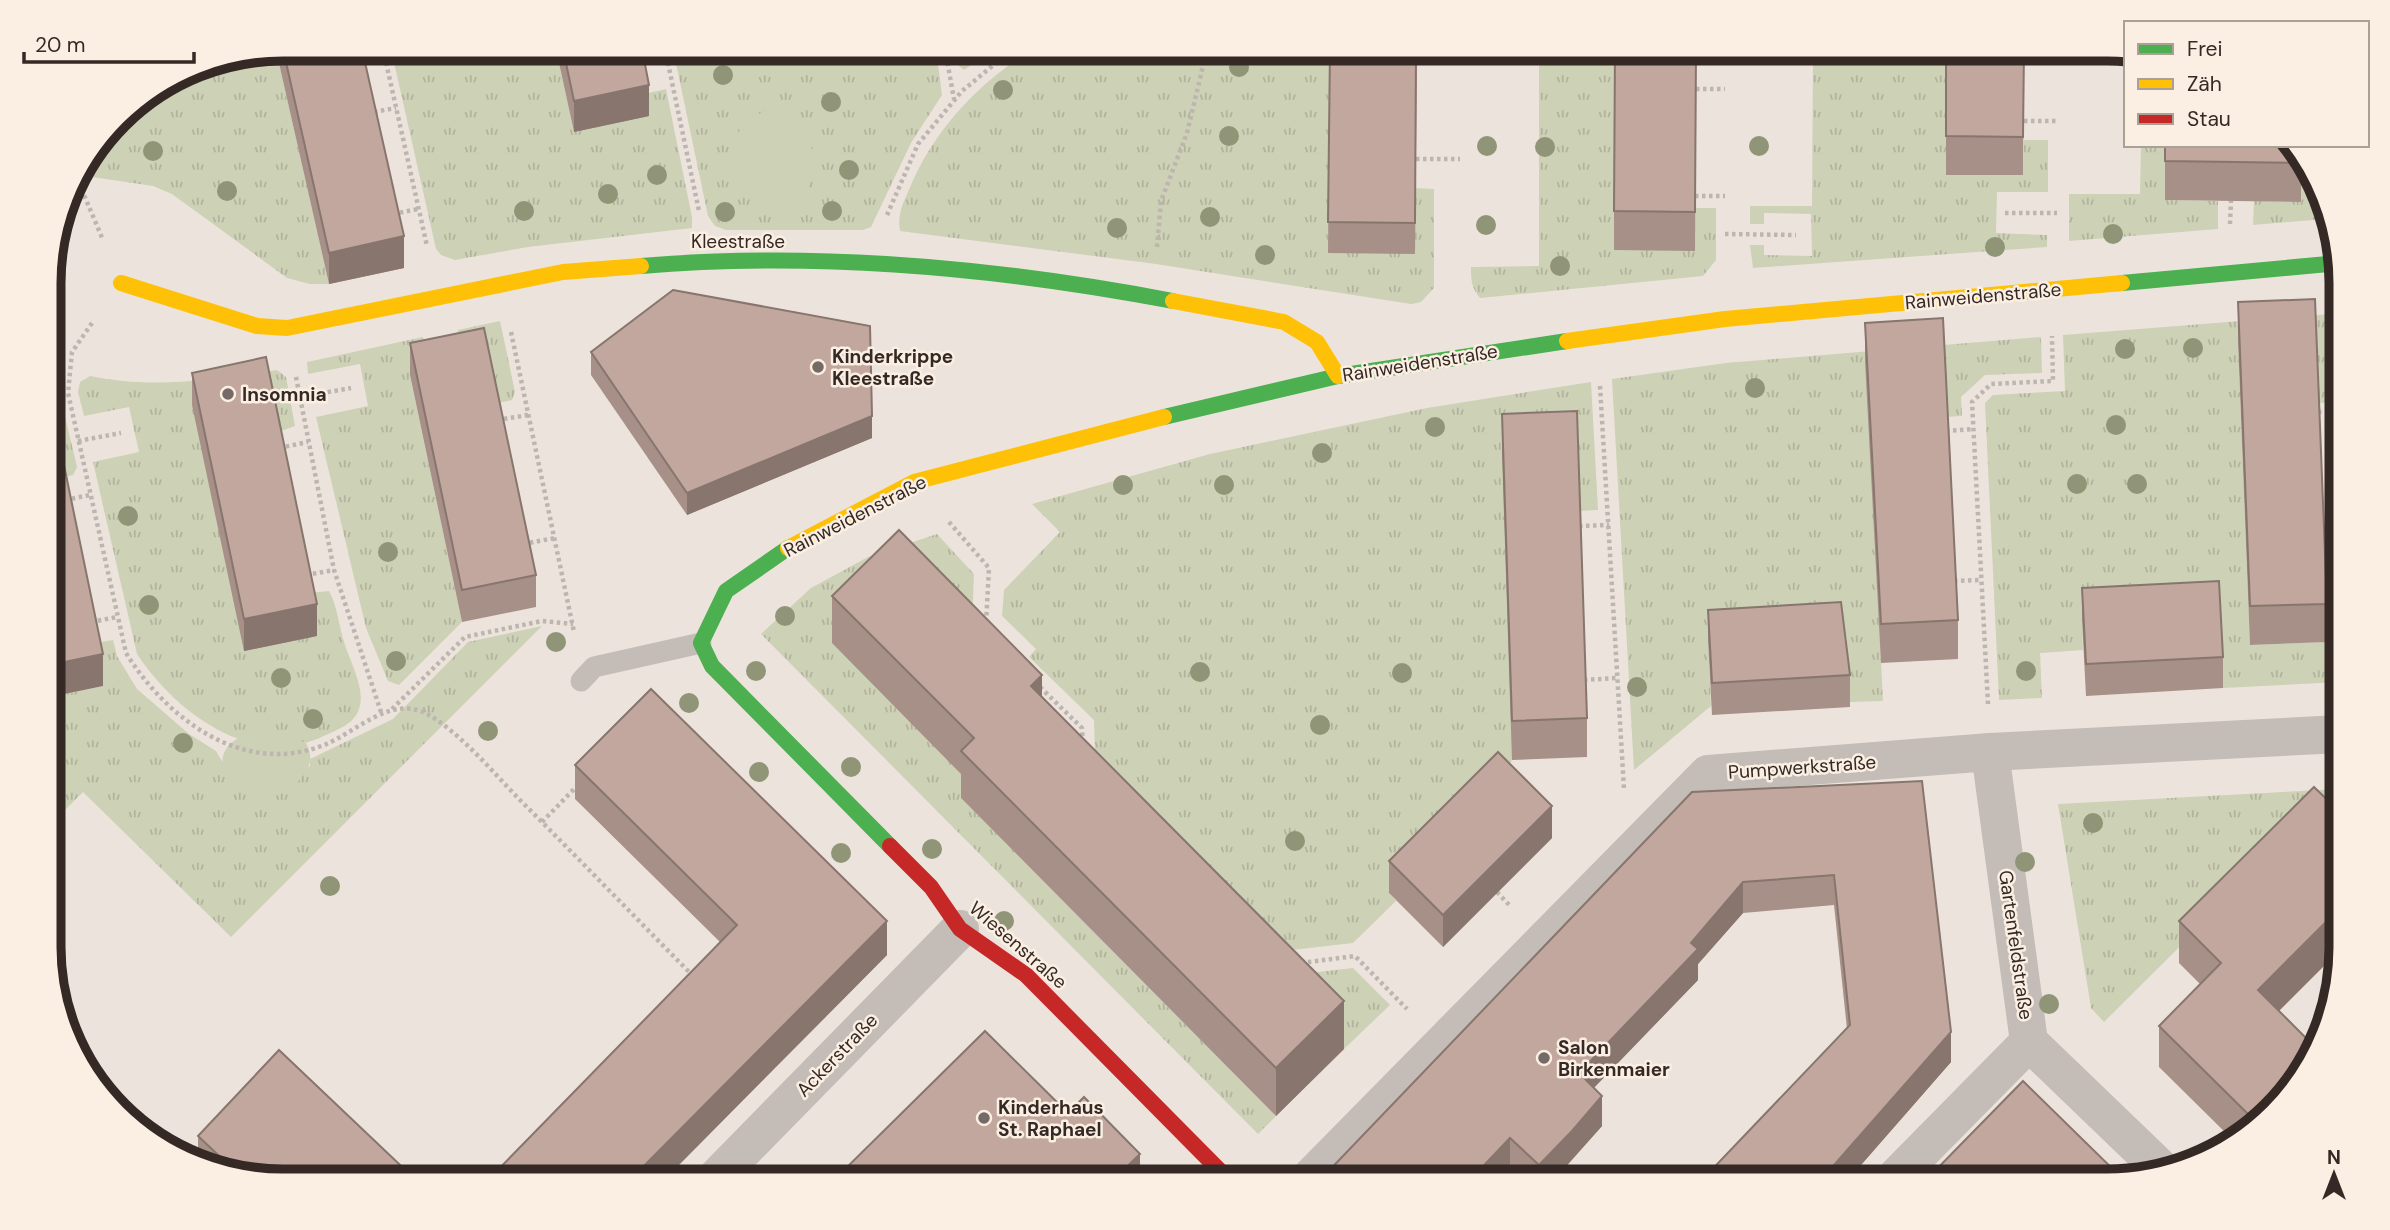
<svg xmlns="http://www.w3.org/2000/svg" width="2390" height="1230" font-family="'DM Sans',sans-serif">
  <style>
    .grass { fill: url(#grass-tufts) }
    .park { fill: #cdd1b5 }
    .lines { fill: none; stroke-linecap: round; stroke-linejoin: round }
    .path { stroke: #bdb5af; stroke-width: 4.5; stroke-dasharray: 3.5 3.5; stroke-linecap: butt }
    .lane { stroke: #c4bcb6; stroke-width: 21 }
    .street { stroke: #c4bcb6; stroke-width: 38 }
    .fast { stroke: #4caf50; stroke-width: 16 }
    .slow { stroke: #ffc107; stroke-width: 16 }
    .jam { stroke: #c62828; stroke-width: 16 }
    .tree { fill: #909578 }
    .wall { fill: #a69087 }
    .shaded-wall { fill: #87756e }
    .building { fill: #c1a79d; stroke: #87756e; stroke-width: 2 }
    .poi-dot { fill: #756a65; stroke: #faefe2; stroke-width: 2.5 }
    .labels { text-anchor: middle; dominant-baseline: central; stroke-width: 5; stroke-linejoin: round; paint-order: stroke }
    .street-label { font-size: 19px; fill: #352925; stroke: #faefe2 }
    .poi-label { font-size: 19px; font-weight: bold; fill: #352925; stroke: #faefe2; text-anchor: start }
    .rim { fill: none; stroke: #352925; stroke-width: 9 }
  </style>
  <defs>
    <pattern id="grass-tufts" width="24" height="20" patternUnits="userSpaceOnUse" patternTransform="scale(1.75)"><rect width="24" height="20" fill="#cdd1b5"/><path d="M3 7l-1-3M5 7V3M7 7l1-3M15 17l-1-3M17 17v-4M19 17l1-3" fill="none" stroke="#b1b39c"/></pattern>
  </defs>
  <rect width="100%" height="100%" fill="#ece4dc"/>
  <g class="grass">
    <polygon points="391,49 556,49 574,132 644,94 666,89 692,217 692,228 528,247 455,260 441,255 436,249"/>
    <polygon points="673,49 936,49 942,95 911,143 871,227 863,230 726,230 715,226 708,216"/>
    <polygon points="950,49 995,49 964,70 959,66"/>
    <path d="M 1032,49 L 1331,49 L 1415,188 L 1434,189 L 1434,288 L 1421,302 L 1411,304 L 1156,264 L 900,231 C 897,212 904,202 911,185 C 936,127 979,83 1032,49 Z"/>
    <path d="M 1539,49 L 1615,49 L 1695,208 L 1716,208 L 1716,260 L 1703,276 L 1480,298 C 1471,287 1471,280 1471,267 L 1539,266 Z"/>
    <polygon points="1813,49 1947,49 2023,175 2024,140 2048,140 2048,192 1997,192 1996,233 2047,235 2047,247 1753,268 1750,245 1764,245 1764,255 1812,256 1811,214 1764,213 1764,224 1750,224 1750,206 1812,206"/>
    <polygon points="276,50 329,284 310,284 287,278 172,194 153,186 92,177 82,168 128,107 194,67"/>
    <polygon points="2141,145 2166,145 2165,200 2218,201 2218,229 2069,241 2069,194 2140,194"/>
    <polygon points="2301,153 2326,219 2253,225 2254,201 2301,202"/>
    <polygon points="2331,314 2335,402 2318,403 2238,341 2250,645 2326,642 2324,574 2340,572 2340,682 2223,688 2219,613 2082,620 2083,650 2040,653 2042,698 1999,700 1985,403 1993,395 2065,391 2063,335"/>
    <polygon points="500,321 515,392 512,400 493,404 410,376 462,622 399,685 388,681 366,628 316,417 368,406 360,364 308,374 307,362 423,337 430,369 465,362 458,330"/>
    <polygon points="2041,337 2042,373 1985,375 1961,397 1962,416 1946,417 1866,362 1883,701 1850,702 1846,634 1708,641 1711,706 1634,770 1612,379 1726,363"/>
    <polygon points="50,344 65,358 60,395 77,467 73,475 60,478 50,439"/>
    <path d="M 277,370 L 286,377 L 295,426 L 275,433 L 244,650 L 317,636 L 308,593 L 329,591 C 337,605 339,626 344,642 C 350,662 366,689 359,709 C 354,724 339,729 326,735 C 253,771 176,713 137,654 L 93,462 L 139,452 L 129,407 L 84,416 L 78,392 L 80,382 L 90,376 C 151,389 216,380 277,370 Z"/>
    <polygon points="1591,382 1598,510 1579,511 1512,760 1498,784 1389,893 1396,901 1353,943 1292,950 1095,755 1094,720 1029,657 1036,649 1002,616 1004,590 1060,532 1032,504 1210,454 1427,408"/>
    <polygon points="937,534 974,574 972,624 833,643 974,786 962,799 1276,1116 1258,1134 761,634 811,588 868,557"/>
    <polygon points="542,626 231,937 83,792 51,824 50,697 103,686 95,643 113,640 117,656 137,689 189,734 216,751 238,788 255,796 310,766 310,759 393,719 468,642"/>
    <polygon points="2338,789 2104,1022 2091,1008 2058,804"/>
    <polygon points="1353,968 1390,1005 1344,1049 1281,986 1292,975"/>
  </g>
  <g class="park">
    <path d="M 767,109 C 821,115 820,167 800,206 C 794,207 786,211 779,209 C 751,205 721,160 738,133 C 745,123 757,115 767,109 Z"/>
    <path d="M 275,729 L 306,743 C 313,756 311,766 302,777 C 253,840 166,737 275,729 Z"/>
  </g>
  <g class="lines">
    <g class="path">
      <polyline points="383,49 427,246"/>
      <polyline points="665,49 699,211"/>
      <polyline points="945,49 954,99"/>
      <polyline points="639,61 666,55"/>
      <polyline points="1696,89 1725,89"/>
      <polyline points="374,112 396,108"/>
      <polyline points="2024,121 2058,121"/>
      <polyline points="1416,159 1460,159"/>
      <polyline points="76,176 103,240"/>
      <polyline points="1695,196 1725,196"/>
      <polyline points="2005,213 2057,213"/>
      <polyline points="393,214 418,209"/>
      <polyline points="887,215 918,144 962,91 1013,49"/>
      <polyline points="2230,224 2231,201"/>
      <polyline points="1725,234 1796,235"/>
      <polyline points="1157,247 1161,201 1187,133 1207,49"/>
      <path d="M 92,323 L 72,352 L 68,393 L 126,653 C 167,719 243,777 324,745 C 357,732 392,693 429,715 C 460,733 493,772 518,798 C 577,857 635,917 693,976"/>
      <polyline points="511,332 574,632"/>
      <polyline points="296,377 334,570 381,712"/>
      <polyline points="1600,386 1624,789"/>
      <polyline points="300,397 351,388"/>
      <polyline points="2318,412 2339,411"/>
      <polyline points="497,420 528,415"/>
      <polyline points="1946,431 1974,429"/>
      <polyline points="78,441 121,433"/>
      <polyline points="279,448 308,442"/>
      <polyline points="65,500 90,495"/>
      <polyline points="949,522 989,568 986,624"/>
      <polyline points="1579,526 1609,525"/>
      <polyline points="523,544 555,538"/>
      <polyline points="2324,565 2340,564"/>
      <polyline points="306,575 334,570"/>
      <polyline points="1954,581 1981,580"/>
      <polyline points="91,622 117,617"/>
      <polyline points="1584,680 1617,678"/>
      <polyline points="1040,687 1082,728 1083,744"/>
      <polyline points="1988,704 1972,402 1991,384 2053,381 2052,336"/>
      <polyline points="392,709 465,637 542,621 573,624"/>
      <polyline points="542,822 579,784"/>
      <polyline points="1497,892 1511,907"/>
      <polyline points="1301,963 1355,956 1407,1009"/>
    </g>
    <polyline class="lane" points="581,681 594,667 701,643"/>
    <g class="street">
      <polyline points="1990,752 2029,1042 2160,1168"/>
      <polyline points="713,1181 960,929"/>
      <polyline points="1307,1181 1708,774 1990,752 2340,734"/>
      <polyline points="1892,1181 2029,1042"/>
    </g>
    <g class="fast">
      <path d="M 641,266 C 817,251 1000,268 1173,301"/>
      <polyline points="2122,283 2339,263"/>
      <polyline points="1164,417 1338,376 1567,341"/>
      <polyline points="788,548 726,591 701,643 712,666 890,846"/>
    </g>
    <g class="slow">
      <polyline points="121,283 257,326 287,328 563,272 641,266"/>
      <polyline points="1173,301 1284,322 1317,342 1338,376"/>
      <polyline points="1567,341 1725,319 2122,283"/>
      <polyline points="788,548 914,482 1164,417"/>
    </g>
    <polyline class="jam" points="890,846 931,887 960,929 1026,975 1230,1181"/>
  </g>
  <g class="tree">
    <circle cx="1239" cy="67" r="10"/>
    <circle cx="723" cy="75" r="10"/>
    <circle cx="1003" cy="90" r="10"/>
    <circle cx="831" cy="102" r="10"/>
    <circle cx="1229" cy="136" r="10"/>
    <circle cx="1487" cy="146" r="10"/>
    <circle cx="1759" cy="146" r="10"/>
    <circle cx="1545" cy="147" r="10"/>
    <circle cx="153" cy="151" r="10"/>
    <circle cx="849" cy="170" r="10"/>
    <circle cx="657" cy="175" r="10"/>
    <circle cx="227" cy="191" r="10"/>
    <circle cx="608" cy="194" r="10"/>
    <circle cx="524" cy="211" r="10"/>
    <circle cx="832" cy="211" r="10"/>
    <circle cx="725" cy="212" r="10"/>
    <circle cx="1210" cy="217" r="10"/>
    <circle cx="1486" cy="225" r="10"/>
    <circle cx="1117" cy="228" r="10"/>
    <circle cx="2113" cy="234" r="10"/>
    <circle cx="1995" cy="247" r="10"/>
    <circle cx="1265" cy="255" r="10"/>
    <circle cx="1560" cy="266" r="10"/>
    <circle cx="2193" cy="348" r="10"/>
    <circle cx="2125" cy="349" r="10"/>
    <circle cx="1755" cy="388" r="10"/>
    <circle cx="2116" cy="425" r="10"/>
    <circle cx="1435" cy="427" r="10"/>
    <circle cx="1322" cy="453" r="10"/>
    <circle cx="2077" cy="484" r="10"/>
    <circle cx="2137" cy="484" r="10"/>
    <circle cx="1123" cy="485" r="10"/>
    <circle cx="1224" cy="485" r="10"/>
    <circle cx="128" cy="516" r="10"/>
    <circle cx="388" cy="552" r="10"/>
    <circle cx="149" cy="605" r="10"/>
    <circle cx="785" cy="616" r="10"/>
    <circle cx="556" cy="642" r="10"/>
    <circle cx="396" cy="661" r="10"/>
    <circle cx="756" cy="671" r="10"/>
    <circle cx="2026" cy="671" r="10"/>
    <circle cx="1200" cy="672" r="10"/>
    <circle cx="1402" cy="673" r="10"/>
    <circle cx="281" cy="678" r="10"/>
    <circle cx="1637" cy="687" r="10"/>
    <circle cx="689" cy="703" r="10"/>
    <circle cx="313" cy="719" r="10"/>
    <circle cx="1320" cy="725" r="10"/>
    <circle cx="488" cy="731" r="10"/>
    <circle cx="183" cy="743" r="10"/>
    <circle cx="851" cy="767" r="10"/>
    <circle cx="759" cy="772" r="10"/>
    <circle cx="2093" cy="823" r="10"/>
    <circle cx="1295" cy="841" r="10"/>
    <circle cx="932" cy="849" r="10"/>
    <circle cx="841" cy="853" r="10"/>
    <circle cx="2025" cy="862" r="10"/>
    <circle cx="330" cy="886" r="10"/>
    <circle cx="1004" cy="921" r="10"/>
    <circle cx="2049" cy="1004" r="10"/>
  </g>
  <g class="wall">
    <polygon points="283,49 404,268 329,284 276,50"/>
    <polygon points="556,49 642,49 649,116 574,132"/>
    <polygon points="1330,49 1417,49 1415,254 1328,253"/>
    <polygon points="1696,49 1695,251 1614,250 1614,211"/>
    <polygon points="1946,49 2024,49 2023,175 1946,175"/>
    <polygon points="2301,153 2301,202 2165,200 2165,161"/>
    <polygon points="2238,302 2327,604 2327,642 2250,645 2238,341"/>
    <polygon points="1865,323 1958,620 1958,659 1881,663 1865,361"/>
    <polygon points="410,343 536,575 536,607 462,622 410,375"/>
    <polygon points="591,352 872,438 687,515 591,375"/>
    <polygon points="192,373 317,636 244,651 192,405"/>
    <polygon points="1502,414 1587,718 1587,757 1512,760 1502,453"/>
    <polygon points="2082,588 2223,657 2223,688 2086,696 2082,620"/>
    <polygon points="832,596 1042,697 1344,1049 1276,1116 961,798 961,774 832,643"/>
    <polygon points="1708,610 1850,675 1850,707 1712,715 1708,641"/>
    <polygon points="575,765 887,955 663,1181 487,1181 720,942 575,799"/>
    <polygon points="1922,781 1951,1062 1847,1181 1701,1181 1847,1029 1834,905 1743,913 1698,964 1698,980 1594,1088 1602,1126 1553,1181 1523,1181 1510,1168 1498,1181 1319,1181 1692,792"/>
    <polygon points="1552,838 1443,947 1389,893 1389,861"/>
    <polygon points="2179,921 2279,1011 2317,1050 2237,1141 2235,1142 2159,1067 2159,1026 2200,984 2179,963"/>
    <polygon points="1068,1113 1140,1166 1124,1181 840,1181 840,1174"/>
    <polygon points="198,1136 283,1181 198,1161"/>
  </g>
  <g class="shaded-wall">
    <polygon points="649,85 649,116 574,132 574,101"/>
    <polygon points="404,236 404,268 329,284 329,253"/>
    <polygon points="872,416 872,438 687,515 687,493"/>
    <polygon points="317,604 317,636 244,651 244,619"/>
    <polygon points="103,654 103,686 50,697 50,665"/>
    <polygon points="1042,675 1042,722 1031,686"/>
    <polygon points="1552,806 1552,838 1443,947 1443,915"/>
    <polygon points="1743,882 1743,913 1698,964 1698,980 1579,1103 1579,1073"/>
    <polygon points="2341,907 2341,949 2258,1032 2258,990"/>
    <polygon points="887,921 887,955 663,1181 629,1181"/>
    <polygon points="1344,1001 1344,1049 1276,1116 1276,1068"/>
    <polygon points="1951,1032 1951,1062 1847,1181 1820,1181"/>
    <polygon points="1602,1096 1602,1126 1553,1181 1539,1181 1539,1165"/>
    <polygon points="1510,1138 1510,1168 1498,1181 1469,1181"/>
    <polygon points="1140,1154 1140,1166 1124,1181 1112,1181"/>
  </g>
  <g class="building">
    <polygon points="283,49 362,49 404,236 329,253"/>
    <polygon points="563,49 642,49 649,85 574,101"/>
    <polygon points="1330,49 1416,49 1415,223 1328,222"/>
    <polygon points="1615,49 1696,49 1695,212 1614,211"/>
    <polygon points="1946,49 2024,49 2023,137 1946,136"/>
    <polygon points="2165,145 2293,145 2301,152 2301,163 2165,161"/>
    <polygon points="673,290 870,326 872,416 687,493 591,352"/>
    <polygon points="2315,299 2327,604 2250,606 2238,302"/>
    <polygon points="1943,318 1958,620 1881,624 1865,323"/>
    <polygon points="484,328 536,575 462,590 410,343"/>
    <polygon points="266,357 317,604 244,619 192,373"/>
    <polygon points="50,407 52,407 103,654 50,665"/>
    <polygon points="1577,411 1587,718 1512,721 1502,414"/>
    <polygon points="899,530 1042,675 1031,686 1344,1001 1276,1068 961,751 974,738 832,596"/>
    <polygon points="2219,581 2223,657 2086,664 2082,588"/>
    <polygon points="1841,602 1850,675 1712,683 1708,610"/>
    <polygon points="651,689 887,921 629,1181 487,1181 737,925 575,765"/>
    <polygon points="1498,752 1552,806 1443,915 1389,861"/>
    <polygon points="1922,781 1951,1032 1820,1181 1701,1181 1850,1025 1834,875 1743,882 1691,943 1698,949 1579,1073 1602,1096 1572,1131 1539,1165 1510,1138 1469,1181 1319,1181 1692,792"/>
    <polygon points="2314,787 2341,813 2341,907 2258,990 2317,1049 2255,1121 2159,1026 2221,963 2179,921"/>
    <polygon points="985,1031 1068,1113 1084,1097 1140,1154 1112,1181 846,1181 840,1174"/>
    <polygon points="279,1050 417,1181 283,1181 234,1170 198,1136"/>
    <polygon points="2023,1081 2124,1180 1925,1181"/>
  </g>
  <g class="poi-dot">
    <circle cx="818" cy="367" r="7"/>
    <circle cx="228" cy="394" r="7"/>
    <circle cx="1544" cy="1058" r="7"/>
    <circle cx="984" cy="1118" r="7"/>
  </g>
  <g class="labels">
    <g class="street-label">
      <text x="738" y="241">Kleestraße</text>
      <text transform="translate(1983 296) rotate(-5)">Rainweidenstraße</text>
      <text transform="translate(1420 363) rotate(-9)">Rainweidenstraße</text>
      <text transform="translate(855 516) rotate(-27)">Rainweidenstraße</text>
      <text transform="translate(1802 767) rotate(-4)">Pumpwerkstraße</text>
      <text transform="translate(1018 945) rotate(41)">Wiesenstraße</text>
      <text transform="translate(2016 945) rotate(82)">Gartenfeldstraße</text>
      <text transform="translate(837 1055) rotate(-46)">Ackerstraße</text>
    </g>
    <g class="poi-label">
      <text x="832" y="356">Kinderkrippe<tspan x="832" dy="22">Kleestraße</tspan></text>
      <text x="242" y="394">Insomnia</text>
      <text x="1558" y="1047">Salon<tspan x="1558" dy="22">Birkenmaier</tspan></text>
      <text x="998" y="1107">Kinderhaus<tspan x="998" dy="22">St. Raphael</tspan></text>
    </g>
  </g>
  <path d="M0 0H2390V1230H0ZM283 61H2107A222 222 0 0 1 2329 283V947A222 222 0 0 1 2107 1169H283A222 222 0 0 1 61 947V283A222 222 0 0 1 283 61Z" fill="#faefe2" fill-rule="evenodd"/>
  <path class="rim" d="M283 61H2107A222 222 0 0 1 2329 283V947A222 222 0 0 1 2107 1169H283A222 222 0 0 1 61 947V283A222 222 0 0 1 283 61Z"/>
  <rect x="2124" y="21" width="245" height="126" fill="#faefe2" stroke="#aba096" stroke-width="2"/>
  <rect x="2138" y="44" width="35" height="10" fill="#4caf50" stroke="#aba096" stroke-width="2"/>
  <text x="2187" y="56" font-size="21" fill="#352925">Frei</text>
  <rect x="2138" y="79" width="35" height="10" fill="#ffc107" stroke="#aba096" stroke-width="2"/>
  <text x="2187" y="91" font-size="21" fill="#352925">Zäh</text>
  <rect x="2138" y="114" width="35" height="10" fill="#c62828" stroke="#aba096" stroke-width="2"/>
  <text x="2187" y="126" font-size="21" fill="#352925">Stau</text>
  <g transform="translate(2334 1174)" stroke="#faefe2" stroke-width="5" paint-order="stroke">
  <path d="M0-5L12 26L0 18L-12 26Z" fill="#352925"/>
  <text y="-10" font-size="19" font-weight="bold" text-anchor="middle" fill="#352925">N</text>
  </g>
  <path d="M24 52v10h170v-10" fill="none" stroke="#352925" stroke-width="3.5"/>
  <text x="35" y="52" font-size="21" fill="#352925" stroke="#faefe2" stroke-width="5" paint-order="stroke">20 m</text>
</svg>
